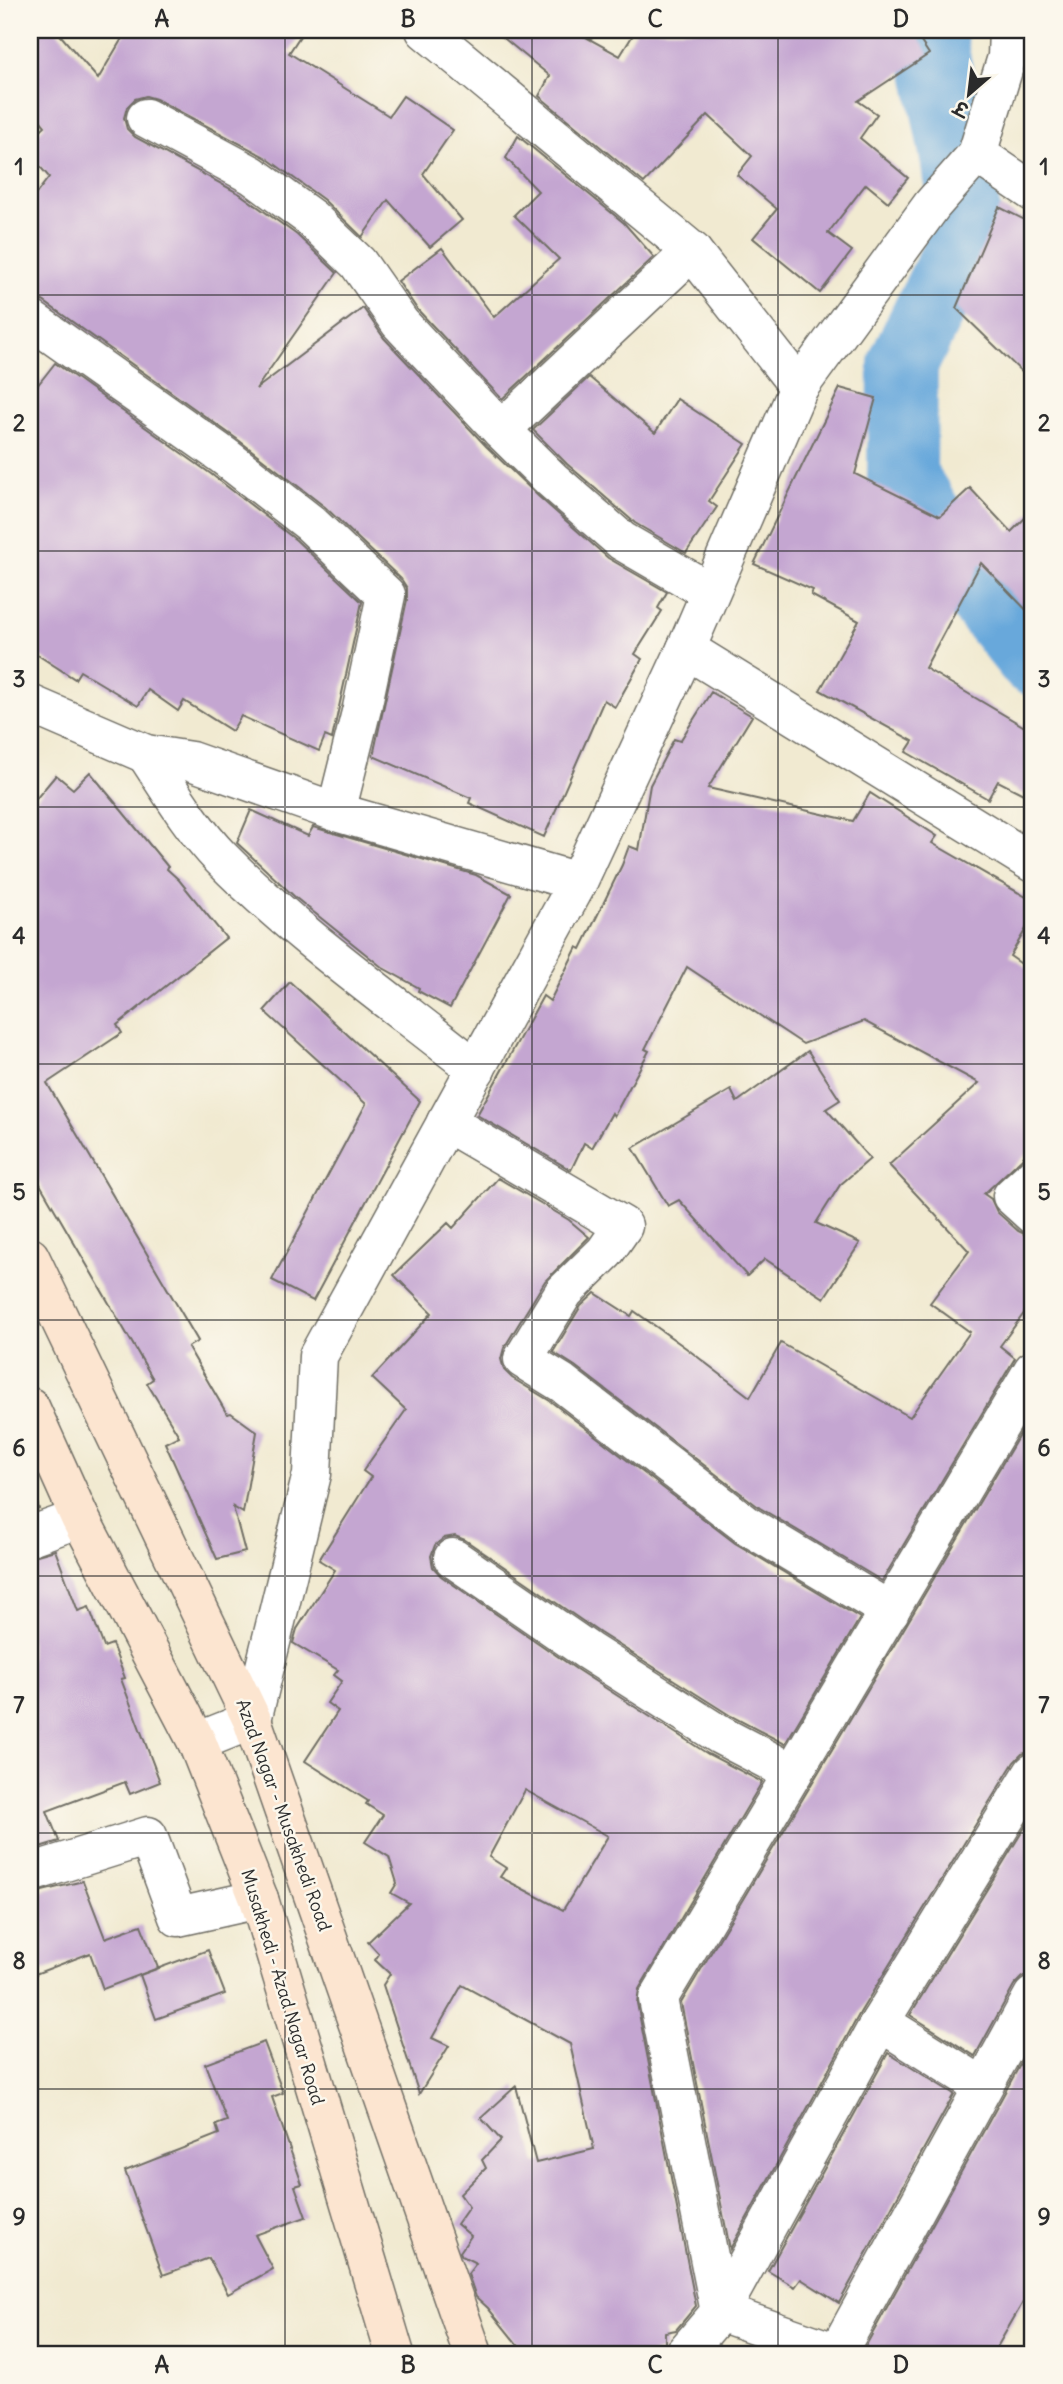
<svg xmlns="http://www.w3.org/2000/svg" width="1063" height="2384" font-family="Delius,'Playpen Sans Deva',sans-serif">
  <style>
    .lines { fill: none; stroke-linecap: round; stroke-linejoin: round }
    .river { stroke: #68a8db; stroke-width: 70 }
    .building { fill: #c4a6d1; fill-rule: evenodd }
    .minor-casing { stroke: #706e65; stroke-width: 41 }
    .secondary-casing { stroke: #706e65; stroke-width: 41 }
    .minor { stroke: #fff; stroke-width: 38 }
    .secondary { stroke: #fce5d0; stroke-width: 38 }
    .grid { fill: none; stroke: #2b2b2b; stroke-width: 2; stroke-opacity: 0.55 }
    .labels { text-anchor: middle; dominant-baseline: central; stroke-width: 5; stroke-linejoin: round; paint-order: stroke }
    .street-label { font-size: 18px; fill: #2b2b2b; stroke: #fbf7ec }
    .neatline { fill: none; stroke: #2b2b2b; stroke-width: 2.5 }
    .grid-label { font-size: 23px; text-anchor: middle; font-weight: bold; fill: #2b2b2b }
  </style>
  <rect width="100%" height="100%" fill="#fbf7ec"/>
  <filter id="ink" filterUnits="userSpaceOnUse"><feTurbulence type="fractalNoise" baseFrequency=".0143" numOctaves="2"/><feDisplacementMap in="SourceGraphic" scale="14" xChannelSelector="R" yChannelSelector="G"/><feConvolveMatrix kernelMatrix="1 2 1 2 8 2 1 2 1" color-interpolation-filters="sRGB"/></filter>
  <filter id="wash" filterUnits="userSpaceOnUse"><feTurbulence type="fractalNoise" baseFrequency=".00686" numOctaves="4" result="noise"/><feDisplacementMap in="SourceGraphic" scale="28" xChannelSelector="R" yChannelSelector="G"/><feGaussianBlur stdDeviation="1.57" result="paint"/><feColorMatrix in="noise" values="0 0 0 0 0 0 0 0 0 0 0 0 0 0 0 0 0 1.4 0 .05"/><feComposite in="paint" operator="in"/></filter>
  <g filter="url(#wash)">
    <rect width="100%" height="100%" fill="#f1ead1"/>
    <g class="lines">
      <polyline class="river" points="930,30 969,228 903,364 902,475 970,583 1033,661"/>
    </g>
    <g id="blocks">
      <g class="building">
        <polygon points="43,30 56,30 98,79 127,30 304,30 289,53 389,116 403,96 453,130 423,174 462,220 430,247 388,200 362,237 324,200 265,157 156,99 146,96 135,99 127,107 124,118 127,129 135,137 240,194 297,235 337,273 256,389 363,308 384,338 486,446 538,496 608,558 667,592 658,608 662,611 635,654 642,659 615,707 604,700 544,837 469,803 471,798 373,756 407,600 407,588 401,579 325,507 237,439 43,301 30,298 30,202 49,177 30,155 30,140 45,126 30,108 30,41"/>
        <polygon points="494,30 573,30 620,56 636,30 913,30 929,54 858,101 877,114 860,138 908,178 888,202 866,184 828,233 852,251 820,293 753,238 777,209 737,175 752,156 708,115 644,183 539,96 550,76"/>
        <polygon points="518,136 624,223 654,257 502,399 417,309 398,281 442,248 494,317 559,259 514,215 538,191 506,158"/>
        <polygon points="999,207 1033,224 1033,383 956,308"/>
        <polygon points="55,363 211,474 296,540 362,602 332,739 325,736 319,751 241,716 232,731 184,701 178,711 148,690 138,706 80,671 75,679 30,650 30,395"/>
        <polygon points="589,377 655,433 677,399 746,444 709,501 717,507 686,553 635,523 567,464 533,430"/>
        <polygon points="840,388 876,398 855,474 940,516 970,488 1011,532 1033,510 1033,617 981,563 925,668 1033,732 1033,799 998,781 988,799 906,752 913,741 820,690 859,621 811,595 813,590 754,564"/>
        <polygon points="711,692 752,716 708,788 853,821 870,793 937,836 932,843 1033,901 1033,917 1010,956 1033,972 1033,1148 984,1194 991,1199 997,1212 1018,1231 1028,1236 1033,1236 1033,1301 1000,1346 1015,1358 882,1581 760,1508 575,1366 553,1352 581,1306 595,1293 631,1316 634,1311 686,1348 750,1397 781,1343 910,1417 970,1332 930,1303 969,1251 889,1165 979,1083 864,1021 803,1044 687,967 645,1049 649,1051 614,1116 612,1113 592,1148 584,1143 571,1170 477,1115 543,996 550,1001 577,947 581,949 622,865 629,846 639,850 650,785 674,739 680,741"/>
        <polygon points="90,772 168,867 167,869 179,880 226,938 117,1025 122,1033 47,1083 198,1341 188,1347 227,1414 231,1413 257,1432 243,1513 233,1507 245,1552 217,1559 165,1443 179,1436 147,1383 153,1379 30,1167 30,806 56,775 73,789"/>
        <polygon points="251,810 308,836 313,827 476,875 511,894 450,1008 418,991 419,988 383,968 296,898 237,843"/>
        <polygon points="290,982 420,1101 313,1301 272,1280 366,1104 264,1011"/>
        <polygon points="808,1051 840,1100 826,1109 870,1159 840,1185 816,1223 860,1243 824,1298 765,1259 747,1276 679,1200 668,1206 633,1148 731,1090 737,1102"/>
        <path d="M 498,1178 L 569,1220 L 589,1237 L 545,1281 L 504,1348 L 501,1359 L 504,1370 L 512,1378 L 550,1401 L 735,1543 L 860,1618 L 785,1744 L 731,1716 L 600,1633 L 465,1540 L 455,1536 L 444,1538 L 435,1545 L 431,1556 L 433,1567 L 441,1576 L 576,1669 L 708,1754 L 762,1782 L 639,1989 L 637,2003 L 696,2306 L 676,2330 L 665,2332 L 665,2344 L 663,2350 L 648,2354 L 525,2354 L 488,2308 L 476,2297 L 468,2274 L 476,2263 L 462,2256 L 460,2252 L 471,2236 L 457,2224 L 469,2207 L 460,2194 L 486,2168 L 482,2160 L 501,2140 L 481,2118 L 516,2086 L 536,2163 L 594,2149 L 570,2044 L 462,1985 L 432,2038 L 449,2046 L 419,2094 L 383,1985 L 390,1974 L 375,1960 L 379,1954 L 368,1942 L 409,1903 L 391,1893 L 397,1883 L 389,1857 L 365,1842 L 383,1815 L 366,1804 L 368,1801 L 305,1761 L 338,1711 L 327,1703 L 342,1681 L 334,1675 L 338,1670 L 293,1643 L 297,1629 L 335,1570 L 319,1560 L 371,1477 L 363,1471 L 406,1410 L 372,1378 L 432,1313 L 394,1275 L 448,1223 L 453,1228 ZM 525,1790 L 608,1836 L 563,1910 L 500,1877 L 506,1868 L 489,1857 Z"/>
        <polygon points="1033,1412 1033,1751 1022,1754 1014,1762 861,2011 730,2249 681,2003"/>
        <polygon points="33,1491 39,1509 30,1513 30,1492"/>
        <polygon points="55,1550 78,1611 89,1607 104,1647 112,1644 125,1678 121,1679 160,1782 130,1794 125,1782 47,1811 59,1841 30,1850 30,1557"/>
        <polygon points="1033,1814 1033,1974 1022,1977 1014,1985 975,2056 910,2015"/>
        <polygon points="83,1881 105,1938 141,1925 158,1968 103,1989 90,1953 30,1976 30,1894"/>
        <polygon points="208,1950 225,1994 156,2019 140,1975"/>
        <polygon points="1033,2041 1033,2285 993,2354 875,2354 864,2349"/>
        <polygon points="264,2042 283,2093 272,2097 302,2184 295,2186 306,2217 255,2235 273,2269 228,2294 209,2258 163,2275 125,2171 219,2134 216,2125 227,2121 205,2064"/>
        <polygon points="888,2053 954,2094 839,2303 801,2279 795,2287 768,2271"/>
      </g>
    </g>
  </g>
  <g filter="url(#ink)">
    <use href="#blocks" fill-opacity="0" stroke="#706e65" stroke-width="2"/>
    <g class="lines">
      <g class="minor-casing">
        <g id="minor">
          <polyline points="425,30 692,251 799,387"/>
          <polyline points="146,118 252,175 311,218 358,263 400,323 501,430 552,480 622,541 710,592"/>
          <polyline points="977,154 1033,192"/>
          <polyline points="30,319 224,456 310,523 386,595 362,708 336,812"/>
          <polyline points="501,430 692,251"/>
          <polyline points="686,649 1033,863"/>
          <polyline points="30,704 146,754 191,761 336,812 578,882"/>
          <path d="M 146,754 C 169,789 192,828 221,858 C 298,936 390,1000 476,1069"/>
          <polyline points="446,1122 623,1226 605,1252 564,1292 523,1359 562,1383 748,1526 890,1611"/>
          <polyline points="1033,1177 1012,1196 1033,1215"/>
          <polyline points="30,1536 80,1518"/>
          <polyline points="453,1558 588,1651 720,1735 793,1773"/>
          <polyline points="197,1742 252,1720 312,1474 318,1356 578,882 686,649 799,387 932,205 977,154 1007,57 1008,30"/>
          <polyline points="30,1873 148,1836 178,1917 259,1899"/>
          <polyline points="880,2022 1033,1773"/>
          <polyline points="837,2353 720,2312 658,1999 1033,1370"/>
          <polyline points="684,2354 720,2312 880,2022 982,2086"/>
          <polyline points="839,2354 837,2353 1033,1996"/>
        </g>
      </g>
      <g class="secondary-casing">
        <g id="secondary">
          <polyline points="30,1257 252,1720 473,2354"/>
          <polyline points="30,1407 80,1518 197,1742 259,1899 395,2354"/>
        </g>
      </g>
      <use href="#minor" class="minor"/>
      <use href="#secondary" class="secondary"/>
    </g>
  </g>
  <path class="grid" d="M 285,30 L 285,2354M 532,30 L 532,2354M 778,30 L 778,2354M 30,295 L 1033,295M 30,551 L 1033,551M 30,807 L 1033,807M 30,1064 L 1033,1064M 30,1320 L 1033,1320M 30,1576 L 1033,1576M 30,1833 L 1033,1833M 30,2089 L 1033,2089"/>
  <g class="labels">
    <g class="street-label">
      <text transform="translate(284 1815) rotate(70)">Azad Nagar - Musakhedi Road</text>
      <text transform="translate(283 1987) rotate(73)">Musakhedi - Azad Nagar Road</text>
    </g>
  </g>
  <rect width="1063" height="2384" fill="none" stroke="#fbf7ec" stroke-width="77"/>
  <g transform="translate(969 94) rotate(208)" stroke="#fbf7ec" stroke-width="5" paint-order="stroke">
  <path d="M0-5L12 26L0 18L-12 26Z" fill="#2b2b2b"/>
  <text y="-10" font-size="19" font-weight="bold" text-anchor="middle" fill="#2b2b2b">उ</text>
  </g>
  <rect x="38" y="38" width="986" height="2308" class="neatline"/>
  <g class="grid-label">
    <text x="162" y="27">A</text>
    <text x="408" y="27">B</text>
    <text x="655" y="27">C</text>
    <text x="901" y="27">D</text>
    <text x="19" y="175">1</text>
    <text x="1044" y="175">1</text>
    <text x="19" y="431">2</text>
    <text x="1044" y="431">2</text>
    <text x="19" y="687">3</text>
    <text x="1044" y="687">3</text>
    <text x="19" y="944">4</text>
    <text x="1044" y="944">4</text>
    <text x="19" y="1200">5</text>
    <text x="1044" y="1200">5</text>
    <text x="19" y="1456">6</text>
    <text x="1044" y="1456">6</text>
    <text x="19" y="1713">7</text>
    <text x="1044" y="1713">7</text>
    <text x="19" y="1969">8</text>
    <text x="1044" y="1969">8</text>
    <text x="19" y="2225">9</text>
    <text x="1044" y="2225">9</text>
    <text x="162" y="2373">A</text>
    <text x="408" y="2373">B</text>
    <text x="655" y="2373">C</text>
    <text x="901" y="2373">D</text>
  </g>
</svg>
